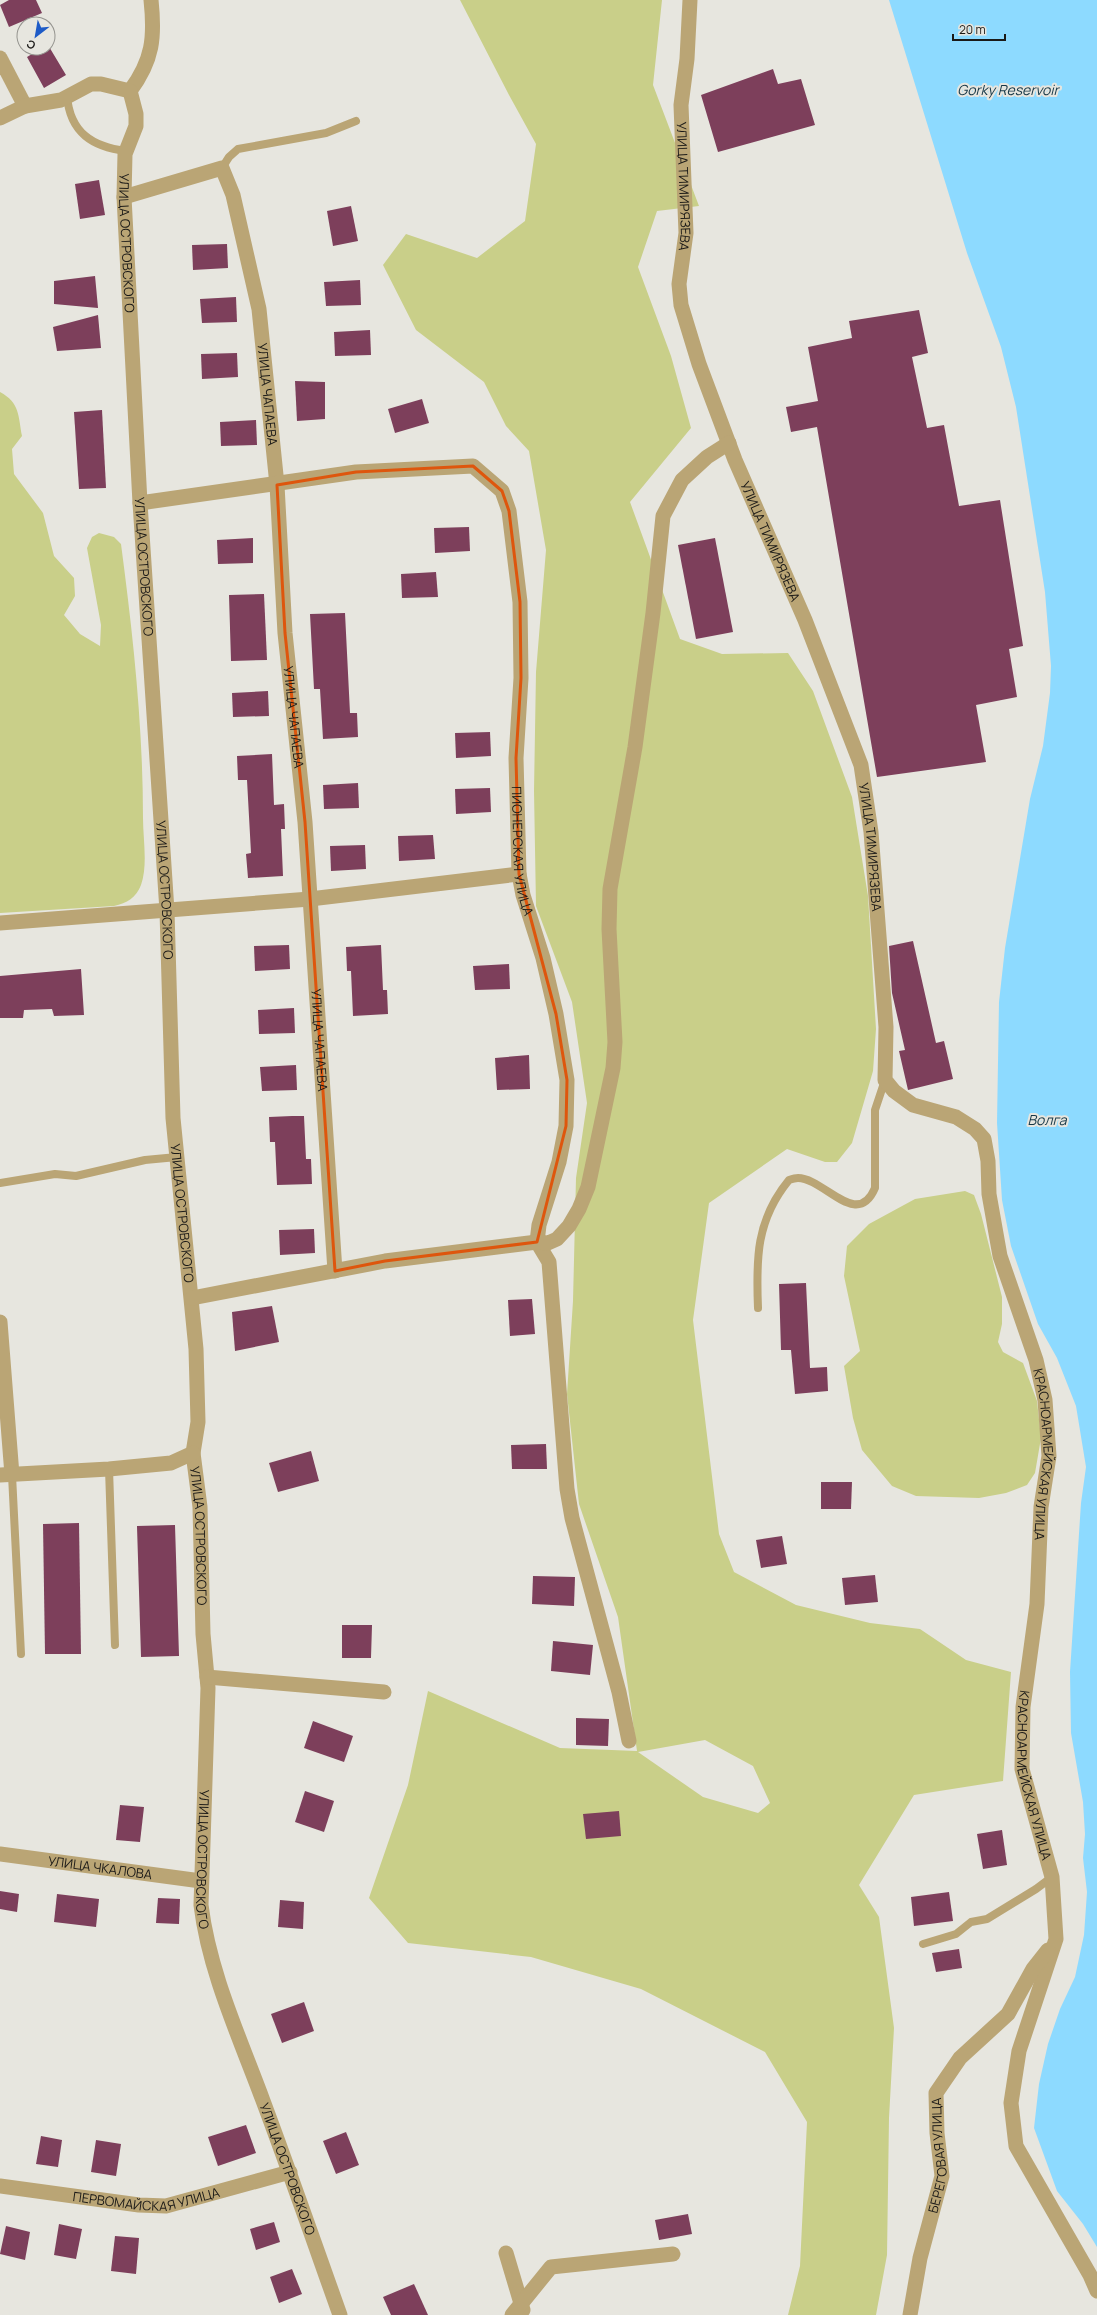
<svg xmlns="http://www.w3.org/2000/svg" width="1097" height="2315" font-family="Manrope,sans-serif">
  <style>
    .green { fill: #c9cf89; fill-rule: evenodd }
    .water { fill: #8ddaff }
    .building { fill: #7d3f5b }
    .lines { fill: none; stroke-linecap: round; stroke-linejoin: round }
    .service { stroke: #baa575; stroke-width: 8 }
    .minor { stroke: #baa575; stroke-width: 15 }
    .marked { fill: none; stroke: #de560d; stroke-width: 3; stroke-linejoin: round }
    .labels { text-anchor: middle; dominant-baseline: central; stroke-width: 4; stroke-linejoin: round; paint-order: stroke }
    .street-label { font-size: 13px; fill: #1a1917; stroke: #e7e6df }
    .water-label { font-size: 14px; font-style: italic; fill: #163848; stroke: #e7e6df }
  </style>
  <rect width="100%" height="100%" fill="#e7e6df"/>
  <g class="green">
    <path d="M 460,0 L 662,0 L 653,85 L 699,206 L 657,211 L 638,267 L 671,356 L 691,428 L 630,502 L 680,639 L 722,654 L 788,653 L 813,691 L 852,797 L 868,896 L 876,1029 L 873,1071 L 852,1143 L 837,1162 L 825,1162 L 787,1149 L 709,1203 L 693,1320 L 719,1534 L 734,1572 L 796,1605 L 870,1623 L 920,1629 L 966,1660 L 1011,1672 L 1003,1781 L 914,1795 L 859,1885 L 879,1917 L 894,2028 L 889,2118 L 887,2255 L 876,2315 L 788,2315 L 800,2266 L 807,2122 L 765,2052 L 641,1989 L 531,1957 L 408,1943 L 369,1898 L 408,1785 L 428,1691 L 560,1748 L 637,1751 L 618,1617 L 579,1504 L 567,1394 L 573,1301 L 576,1178 L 587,1103 L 572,1002 L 536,906 L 534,791 L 536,672 L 546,550 L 529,451 L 506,426 L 484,382 L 416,330 L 383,265 L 406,234 L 477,258 L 525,221 L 536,144 L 509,95 ZM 705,1740 L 753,1766 L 770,1803 L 758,1813 L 703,1797 L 638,1752 Z"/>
    <path d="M 0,392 C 20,403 18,415 22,436 L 12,449 L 14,474 L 43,513 L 54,556 L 74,578 L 75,596 L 64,615 L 80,634 L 100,646 L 101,625 L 87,548 L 92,537 L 99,533 L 114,537 L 121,544 C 133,635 143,726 143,818 C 143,839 148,865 141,885 C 136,898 127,903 114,906 L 0,913 Z"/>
    <polygon points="965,1191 974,1195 981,1214 1002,1297 1002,1324 998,1342 1003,1352 1023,1363 1037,1401 1041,1438 1035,1473 1027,1485 1006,1493 979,1498 916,1496 892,1486 862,1450 853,1418 844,1366 860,1351 844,1276 847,1246 869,1224 915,1199"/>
  </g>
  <polygon class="water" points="889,0 1097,0 1097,2247 1083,2224 1057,2191 1034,2128 1039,2084 1048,2044 1060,2009 1075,1977 1084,1935 1087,1892 1083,1858 1085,1834 1083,1802 1071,1733 1070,1672 1081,1503 1086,1467 1076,1406 1057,1358 1038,1324 1011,1246 1002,1200 997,1123 999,1002 1005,948 1030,799 1043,746 1050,693 1051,666 1045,592 1016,407 1001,347 967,253"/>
  <g class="building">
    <polygon points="9,0 36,0 42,13 9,27 0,5"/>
    <polygon points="48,45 66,75 44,88 27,57 42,48 48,48"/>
    <polygon points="773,69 778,84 801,79 815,125 718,152 701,95"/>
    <polygon points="99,180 105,215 80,219 75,184"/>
    <polygon points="351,206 358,241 333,246 327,211"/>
    <polygon points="227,244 228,268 193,270 192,245"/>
    <polygon points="95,276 98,308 54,304 54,281"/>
    <polygon points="360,280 361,305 326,306 324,282"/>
    <polygon points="236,297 237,322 202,323 200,299"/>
    <polygon points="919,310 928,353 912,357 927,428 944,425 959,506 1000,500 1023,646 1009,649 1017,697 976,705 986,762 877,777 817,427 791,432 786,407 818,401 808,347 852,338 849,321"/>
    <polygon points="98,315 101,348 57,351 53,327"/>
    <polygon points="370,330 371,355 335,356 334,332"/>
    <polygon points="237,353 238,377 202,379 201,354"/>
    <polygon points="295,381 325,382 325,419 297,421"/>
    <polygon points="422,399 429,423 395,433 388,409"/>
    <polygon points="102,410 106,488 79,489 74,412"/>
    <polygon points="256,420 257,445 221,446 220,422"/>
    <polygon points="469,527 470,551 435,553 434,528"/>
    <polygon points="253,538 253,563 218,564 217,540"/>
    <polygon points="715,538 733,632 696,639 678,545"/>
    <polygon points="436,572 438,597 402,598 401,574"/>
    <polygon points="264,594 267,660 231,661 229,595"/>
    <polygon points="345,613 350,713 357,713 358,737 323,739 320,689 314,689 310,614"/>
    <polygon points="268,691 269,716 233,717 232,693"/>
    <polygon points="490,732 491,756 456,758 455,733"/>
    <polygon points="272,754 274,805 284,804 285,829 281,829 283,876 248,878 246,854 251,853 247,780 238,780 237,756"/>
    <polygon points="358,783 359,808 324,809 323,785"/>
    <polygon points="490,788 491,812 456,814 455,789"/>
    <polygon points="433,835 435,859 399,861 398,836"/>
    <polygon points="365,845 366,869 331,871 330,846"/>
    <polygon points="913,941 936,1043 944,1041 953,1079 908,1090 899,1051 905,1050 892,993 889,946"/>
    <polygon points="289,945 290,969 255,971 254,946"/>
    <polygon points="381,945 383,990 387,990 388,1014 353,1016 351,971 347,971 346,947"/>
    <polygon points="509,964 510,989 475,990 473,966"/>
    <polygon points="81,969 84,1015 54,1016 52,1009 24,1010 23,1018 0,1018 0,976"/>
    <polygon points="294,1008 295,1033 259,1034 258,1010"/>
    <polygon points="529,1055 530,1089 497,1090 495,1058"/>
    <polygon points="296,1065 297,1090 262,1091 260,1067"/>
    <polygon points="292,1116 304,1116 306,1159 311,1159 312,1184 277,1185 275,1142 270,1142 269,1117"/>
    <polygon points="314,1229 315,1253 280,1255 279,1230"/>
    <polygon points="806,1283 810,1368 827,1367 828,1391 795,1394 791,1350 781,1350 779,1284"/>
    <polygon points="532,1299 535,1334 510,1336 508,1300"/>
    <polygon points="272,1306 279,1342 235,1351 232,1312"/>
    <polygon points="546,1444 547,1469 512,1469 511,1445"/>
    <polygon points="311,1451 319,1481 278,1492 269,1463"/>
    <polygon points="821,1482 852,1482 851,1509 821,1509"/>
    <polygon points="79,1523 81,1654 45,1654 43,1524"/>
    <polygon points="175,1525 179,1656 141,1657 137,1526"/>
    <polygon points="782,1536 787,1564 761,1568 756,1540"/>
    <polygon points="875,1575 878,1602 845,1605 842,1578"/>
    <polygon points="533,1576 575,1577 574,1606 532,1604"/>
    <polygon points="342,1625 372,1625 371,1658 342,1658"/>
    <polygon points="553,1641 593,1645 590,1675 551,1671"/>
    <polygon points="576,1718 609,1719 608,1746 576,1745"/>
    <polygon points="313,1721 353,1736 344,1762 304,1748"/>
    <polygon points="305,1791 334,1801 324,1832 295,1822"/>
    <polygon points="120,1805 144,1807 140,1842 116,1840"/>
    <polygon points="619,1811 621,1836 586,1839 583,1814"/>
    <polygon points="1002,1830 1007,1865 983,1869 977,1834"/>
    <polygon points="0,1891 19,1894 17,1912 0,1909"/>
    <polygon points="949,1892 953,1921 914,1926 911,1897"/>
    <polygon points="57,1894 99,1899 96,1927 54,1922"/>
    <polygon points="158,1898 180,1899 179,1924 156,1923"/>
    <polygon points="280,1900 304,1902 303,1929 278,1927"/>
    <polygon points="959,1949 962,1968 936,1972 932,1953"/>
    <polygon points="304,2002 314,2031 282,2043 271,2014"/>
    <polygon points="246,2125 256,2153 218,2166 208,2137"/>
    <polygon points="346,2132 359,2165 336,2174 323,2141"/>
    <polygon points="41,2136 62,2140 58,2167 36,2164"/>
    <polygon points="96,2140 121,2144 116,2176 91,2172"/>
    <polygon points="688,2214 692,2234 659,2240 655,2220"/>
    <polygon points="274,2222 280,2242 256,2250 250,2229"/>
    <polygon points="59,2224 82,2229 76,2259 54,2255"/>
    <polygon points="6,2226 30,2232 25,2260 0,2254"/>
    <polygon points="115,2236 139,2238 136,2274 111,2271"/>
    <polygon points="292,2269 302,2294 279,2303 270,2277"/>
    <polygon points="414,2284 428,2315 391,2315 383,2297"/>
  </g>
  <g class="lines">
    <g class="service">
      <path d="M 67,96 C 70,133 93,147 126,151"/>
      <polyline points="222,168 229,157 238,149 326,133 356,121"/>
      <polyline points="0,1183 55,1174 76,1176 145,1160 177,1157"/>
      <path d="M 758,1308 C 756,1259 756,1220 789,1180 C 792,1179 796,1178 798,1178 C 824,1178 857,1230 875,1188 L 875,1110 L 885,1080"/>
      <polyline points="109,1469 115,1645"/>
      <polyline points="12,1475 21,1654"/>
      <polyline points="923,1944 956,1934 971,1922 987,1919 1036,1889 1052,1877"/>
    </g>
    <g class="minor">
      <path id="s1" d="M 690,0 L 687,59 L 681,105 L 686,233 L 679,284 L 681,305 L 699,364 L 735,460 L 805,620 L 861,765 L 871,832 L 886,1027 L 885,1080 L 894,1091 L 913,1105 L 956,1117 L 975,1129 L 984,1139 L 988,1161 L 989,1194 L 1000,1256 L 1036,1360 L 1045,1400 L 1049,1456 L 1041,1507 L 1037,1604 L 1023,1707 L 1022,1769 L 1052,1877 L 1056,1939 L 1019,2051 L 1011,2103 L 1016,2146 L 1090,2275 L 1097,2291"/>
      <polyline points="0,58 25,106"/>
      <path id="s2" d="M 130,91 L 136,114 L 136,126 L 125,154 L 124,197 L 140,503 L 167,911 L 173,1118 L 196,1349 L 198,1422 L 193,1453 L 200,1507 L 203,1634 L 208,1688 L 201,1905 C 209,1971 239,2036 262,2098 C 289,2170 314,2242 340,2315"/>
      <path d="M 130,91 C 153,60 155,37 151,0"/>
      <polyline points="0,118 25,106 61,100 91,84 101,84 130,91"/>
      <path id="s3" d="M 124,197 L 222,168 L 233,195 L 259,309 L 277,485 L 285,633 L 305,822 L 335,1271"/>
      <path id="s4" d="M 140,503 L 356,472 L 473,466 L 502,491 L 509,511 L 520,602 L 521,678 L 516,758 L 519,874 L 523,895 L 543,958 L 556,1014 L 567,1080 L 566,1126 L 559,1162 L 539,1225 L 537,1242"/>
      <polyline points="0,923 310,899 519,874"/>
      <polyline points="537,1242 549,1262 567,1489 572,1518 619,1692 629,1741"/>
      <polyline points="192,1298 385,1261 537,1242 548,1243 557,1239 569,1226 579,1209 588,1187 613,1068 615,1042 609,929 610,889 635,747 653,613 663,516 682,480 707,457 729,443"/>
      <polyline points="0,1322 12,1475"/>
      <polyline points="0,1475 109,1469 171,1463 193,1453"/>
      <polyline points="207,1677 384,1692"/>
      <path id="s5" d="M 0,1854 L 201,1881"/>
      <path id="s6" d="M 0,2186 L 139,2205 L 166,2206 L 290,2172"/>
      <polyline points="506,2253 523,2310"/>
      <polyline points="512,2315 551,2267 673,2254"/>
      <path id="s7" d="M 910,2315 L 920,2258 L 942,2176 L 937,2133 L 936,2093 L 960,2058 L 1008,2014 L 1033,1969 L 1048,1950"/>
    </g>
  </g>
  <path class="marked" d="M 473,466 L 502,491 L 509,511 L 520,602 L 521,678 L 516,758 L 519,874 L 556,1014 L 567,1080 L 566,1126 L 537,1242 L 385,1261 L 335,1271 L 305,822 L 285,633 L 277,485 L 356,472 Z"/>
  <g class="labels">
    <g class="street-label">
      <text stroke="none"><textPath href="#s1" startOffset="187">УЛИЦА ТИМИРЯЗЕВА</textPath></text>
      <text stroke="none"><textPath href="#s2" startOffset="155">УЛИЦА ОСТРОВСКОГО</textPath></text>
      <text stroke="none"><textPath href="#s3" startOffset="334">УЛИЦА ЧАПАЕВА</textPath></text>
      <text stroke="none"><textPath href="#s1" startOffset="559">УЛИЦА ТИМИРЯЗЕВА</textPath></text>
      <text stroke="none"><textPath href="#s2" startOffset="479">УЛИЦА ОСТРОВСКОГО</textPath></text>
      <text stroke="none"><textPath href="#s3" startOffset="658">УЛИЦА ЧАПАЕВА</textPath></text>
      <text stroke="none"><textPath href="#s1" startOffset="883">УЛИЦА ТИМИРЯЗЕВА</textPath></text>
      <text stroke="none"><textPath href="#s4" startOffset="736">ПИОНЕРСКАЯ УЛИЦА</textPath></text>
      <text stroke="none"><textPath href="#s2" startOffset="803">УЛИЦА ОСТРОВСКОГО</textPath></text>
      <text stroke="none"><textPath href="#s3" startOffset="982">УЛИЦА ЧАПАЕВА</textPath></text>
      <text stroke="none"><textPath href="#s2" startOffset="1127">УЛИЦА ОСТРОВСКОГО</textPath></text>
      <text stroke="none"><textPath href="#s1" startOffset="1559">КРАСНОАРМЕЙСКАЯ УЛИЦА</textPath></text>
      <text stroke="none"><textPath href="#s2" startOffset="1451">УЛИЦА ОСТРОВСКОГО</textPath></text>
      <text stroke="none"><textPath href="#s1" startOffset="1883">КРАСНОАРМЕЙСКАЯ УЛИЦА</textPath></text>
      <text stroke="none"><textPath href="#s2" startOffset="1775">УЛИЦА ОСТРОВСКОГО</textPath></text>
      <text stroke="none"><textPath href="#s5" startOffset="101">УЛИЦА ЧКАЛОВА</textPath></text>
      <text stroke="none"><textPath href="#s7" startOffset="163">БЕРЕГОВАЯ УЛИЦА</textPath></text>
      <text stroke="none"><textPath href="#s2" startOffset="2099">УЛИЦА ОСТРОВСКОГО</textPath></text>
      <text stroke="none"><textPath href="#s6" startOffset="148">ПЕРВОМАЙСКАЯ УЛИЦА</textPath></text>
    </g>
    <g class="water-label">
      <text x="1008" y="89">Gorky Reservoir</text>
      <text x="1047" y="1119">Волга</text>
    </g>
  </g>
  <g transform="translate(36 36) rotate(211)"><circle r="19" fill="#e7e6df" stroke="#95948f"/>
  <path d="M0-3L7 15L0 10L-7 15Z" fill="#1e5bc7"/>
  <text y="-6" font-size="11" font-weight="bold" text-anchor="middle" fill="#1a1917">С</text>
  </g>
  <path d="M953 34v6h52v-6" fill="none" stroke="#1a1917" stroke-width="2"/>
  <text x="959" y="34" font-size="12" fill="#1a1917" stroke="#e7e6df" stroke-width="3" paint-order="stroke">20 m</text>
</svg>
